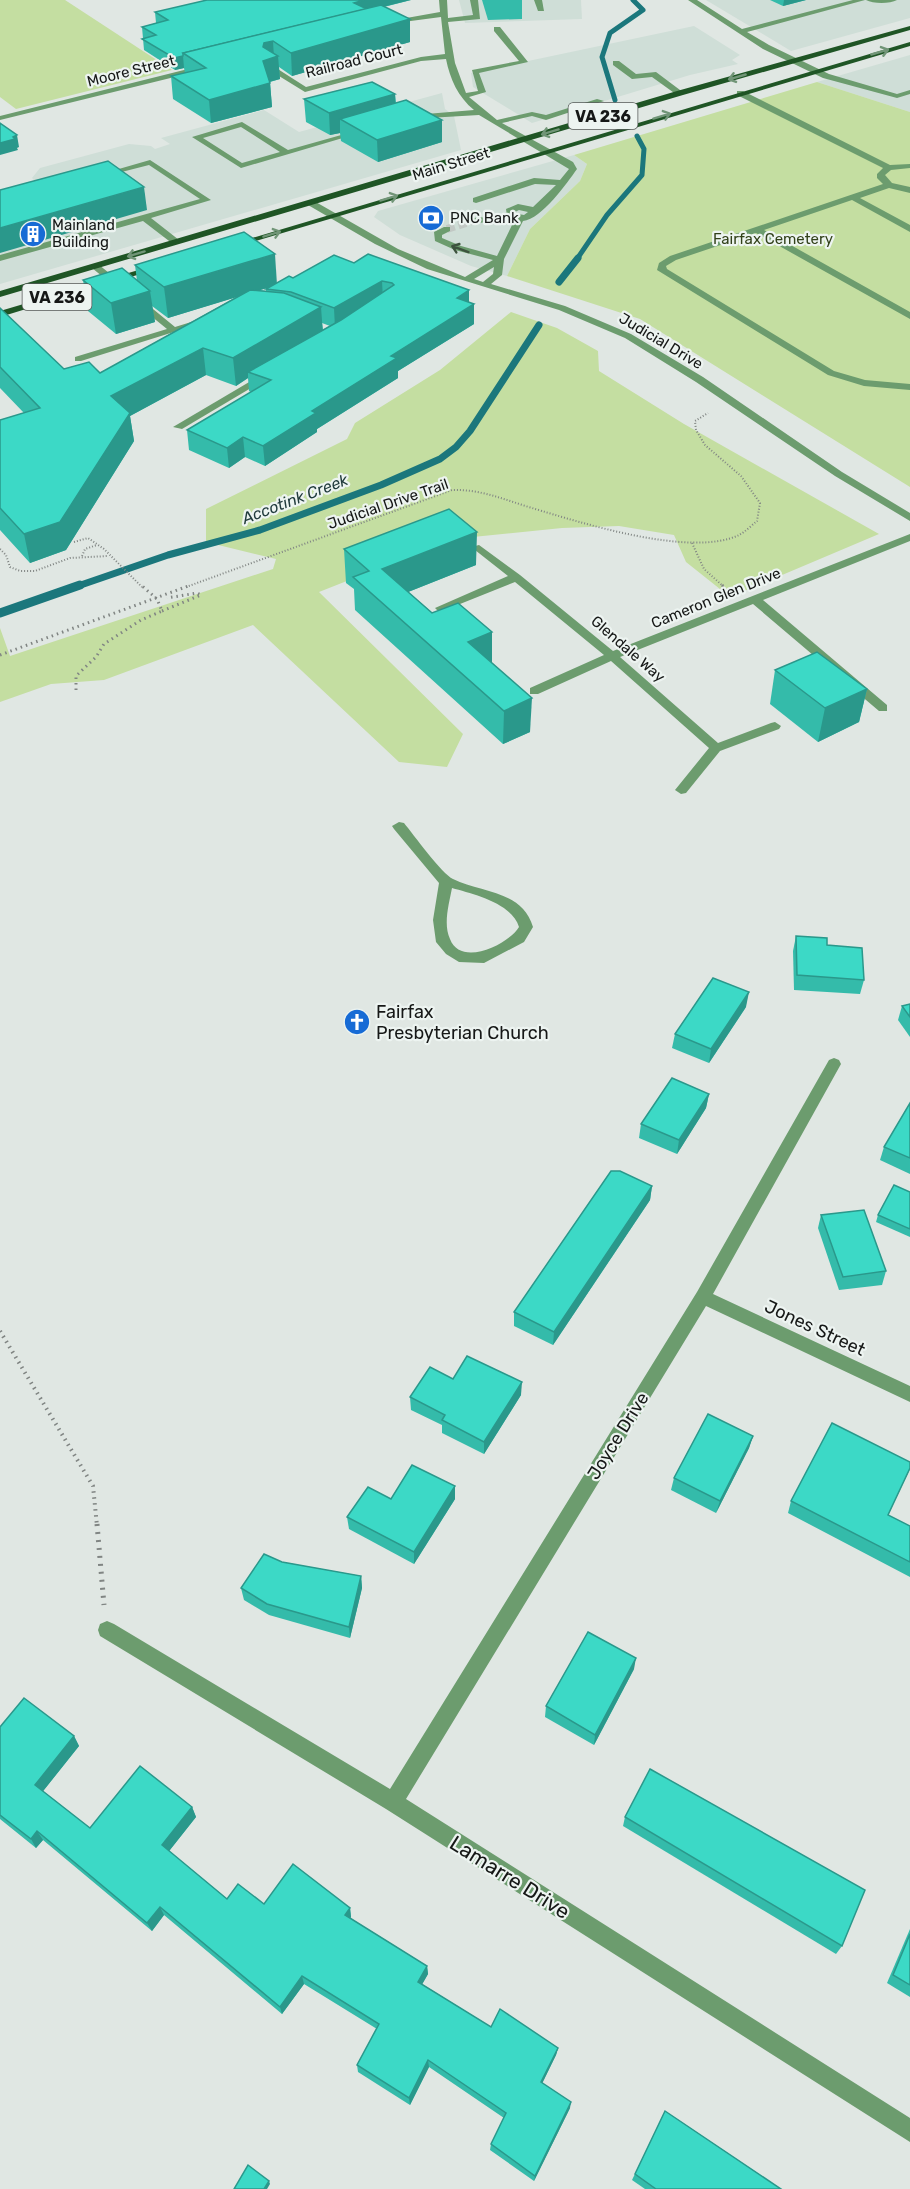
<svg xmlns="http://www.w3.org/2000/svg" width="910" height="2189" font-family="Rubik,sans-serif">
  <style>
    .built { fill: #cfded7 }
    .green { fill: #c4dea1 }
    .lines { fill: none; stroke-linecap: round; stroke-linejoin: round }
    .stream-far2 { stroke: #1b777c; stroke-width: 5 }
    .stream-far1 { stroke: #1b777c; stroke-width: 7 }
    .stream { stroke: #1b777c; stroke-width: 9 }
    .minor-tunnel { stroke: #c2c8c4; stroke-width: 8; stroke-dasharray: 8 4; stroke-linecap: butt }
    .path-far3 { stroke: #808583; stroke-width: 2; stroke-dasharray: 1 2; stroke-linecap: butt }
    .path-far2 { stroke: #808583; stroke-width: 3; stroke-dasharray: 1.5 4; stroke-linecap: butt }
    .path-far1 { stroke: #808583; stroke-width: 4; stroke-dasharray: 1.5 4.5; stroke-linecap: butt }
    .path { stroke: #808583; stroke-width: 5; stroke-dasharray: 2 6; stroke-linecap: butt }
    .minor { fill: #6c9c6e; fill-rule: evenodd }
    .major { fill: #1f5525; fill-rule: evenodd }
    .wall { fill: #34bbaa; fill-rule: evenodd }
    .shaded-wall { fill: #2a988b }
    .building { fill: #3cd9c6; stroke: #2a988b; stroke-width: 1.5 }
    .oneway { stroke: #719577 }
    .oneway2 { stroke: #3d533e }
    .labels { text-anchor: middle; dominant-baseline: central; stroke-width: 4.5; stroke-linejoin: round; paint-order: stroke }
    .far-street-label { font-size: 15px; fill: #161817; stroke: #edf4f1 }
    .far-poi-label { font-size: 15px; fill: #161817; stroke: #edf4f1; text-anchor: start }
    .far-park-label { font-size: 15px; fill: #32411a; stroke: #edf4f1 }
    .shield { fill: #edf4f1; stroke: #565a58; stroke-width: 1.5 }
    .shield-label { font-size: 16px; font-weight: bold; fill: #161817 }
    .far-water-label { font-size: 16px; font-style: italic; fill: #223c3d; stroke: #edf4f1 }
    .poi-label { font-size: 18px; fill: #161817; stroke: #edf4f1; text-anchor: start }
    .street-label { font-size: 18px; fill: #161817; stroke: #edf4f1 }
    .near-street-label { font-size: 21px; fill: #161817; stroke: #edf4f1 }
  </style>
  <rect width="100%" height="100%" fill="#e0e7e3"/>
  <g class="built">
    <polygon points="459,0 581,0 582,19 465,23"/>
    <polygon points="706,0 910,0 910,18 791,51"/>
    <polygon points="694,26 740,55 732,60 738,64 690,75 532,123 473,87 471,73"/>
    <polygon points="910,55 910,112 817,82"/>
    <polygon points="442,93 445,109 454,116 461,150 0,284 0,202 12,198 2,190 35,181 32,178 40,168 129,144 151,146 155,149 170,144 161,138 264,110 299,132"/>
    <polygon points="574,155 587,164 580,181 530,229 507,276 471,266 400,235 374,217 378,211"/>
  </g>
  <g class="green">
    <polygon points="0,0 65,0 172,70 16,109 0,97"/>
    <polygon points="817,82 910,112 910,487 640,319 507,276 530,229 580,181 587,164 574,155"/>
    <polygon points="511,312 557,328 598,351 599,371 684,424 879,534 730,597 686,562 674,535 619,526 562,528 453,539 319,592 463,734 447,767 399,762 253,625 104,680 51,684 0,702 0,628 10,656 273,569 276,559 206,542 206,509 347,439 355,423 440,370"/>
  </g>
  <g class="lines">
    <g class="stream-far2">
      <polyline points="615,100 602,57 610,33 643,10 633,0"/>
      <polyline points="577,259 607,215 642,175 644,149 637,136"/>
    </g>
    <g class="stream-far1">
      <polyline points="559,282 578,258"/>
      <polyline points="75,587 168,555 260,530 381,485 440,459 456,447 470,431 539,325"/>
    </g>
    <polyline class="stream" points="0,613 80,585"/>
    <polyline class="minor-tunnel" points="447,229 475,220"/>
    <g class="path-far3">
      <polyline points="74,542 88,538 104,549 142,587"/>
      <polyline points="692,543 704,569 724,587"/>
      <polyline points="0,549 6,555 10,567 20,571 35,571 70,558 108,556"/>
      <polyline points="82,556 85,549 97,545"/>
      <path d="M 186,587 L 452,490 C 481,489 505,500 532,508 C 582,523 691,558 739,535 C 745,532 752,525 757,521 L 760,503 L 741,476 L 705,445 L 696,430 L 695,421 L 708,413"/>
    </g>
    <g class="path-far2">
      <polyline points="722,585 725,588"/>
      <polyline points="162,611 201,595 197,593 167,598"/>
      <polyline points="0,655 191,585"/>
      <polyline points="76,690 76,676 96,657 104,644 141,620 162,611 157,599 141,585"/>
    </g>
    <polyline class="path-far1" points="0,1331 93,1486 97,1526"/>
    <polyline class="path" points="97,1524 104,1605"/>
    <g class="minor">
      <path d="M 439,0 L 447,0 L 448,18 L 473,15 L 470,0 L 478,0 L 480,19 L 448,22 L 455,63 L 466,93 L 478,91 L 472,70 L 519,61 L 494,31 L 494,27 L 500,27 L 528,62 L 479,73 L 486,92 L 469,97 L 497,120 L 532,112 L 546,115 L 597,99 L 604,101 L 546,120 L 532,116 L 502,123 L 573,162 L 577,169 C 567,183 542,219 523,221 L 504,259 L 502,275 L 491,284 L 565,306 L 631,334 L 703,377 L 842,472 L 910,513 L 910,521 L 835,476 L 696,382 L 625,338 L 559,310 L 427,269 L 375,244 L 308,205 L 308,201 L 314,201 L 398,249 L 465,277 L 493,260 L 455,250 L 435,241 L 434,232 L 444,227 L 450,227 L 450,231 L 442,235 L 442,238 L 461,246 L 497,256 L 514,221 L 475,223 L 471,220 L 472,218 L 507,216 L 506,209 L 518,204 L 533,207 L 556,185 L 535,184 L 476,203 L 473,202 L 473,198 L 534,178 L 560,180 L 569,169 L 479,115 L 411,119 L 411,115 L 414,115 L 474,110 C 458,97 450,79 446,59 L 421,61 L 305,92 L 266,68 L 273,66 L 306,87 L 421,57 L 445,54 L 441,17 L 388,24 L 384,22 L 440,12 ZM 519,210 L 528,212 L 524,215 L 513,213 ZM 494,267 L 493,274 L 483,282 L 474,279 Z"/>
      <polygon points="534,0 542,0 544,11 538,11"/>
      <polygon points="688,0 697,0 742,29 853,0 865,0 747,32 769,45 829,74 897,94 910,90 910,94 897,98 823,78 763,49"/>
      <path d="M 866,0 L 897,0 C 890,4 873,4 866,0 Z"/>
      <polygon points="613,61 619,61 636,74 656,72 684,93 677,95 652,77 632,79 613,65"/>
      <polygon points="204,65 207,65 207,69 0,120 0,116"/>
      <polygon points="737,91 743,91 890,165 910,164 910,168 891,170 885,175 892,183 910,187 910,193 889,188 860,198 910,225 910,232 852,200 764,230 910,312 910,319 756,233 676,260 666,266 667,269 834,371 865,380 910,384 910,390 864,386 828,375 657,270 659,263 670,256 883,184 877,178 877,174 883,168 737,95"/>
      <path d="M 242,122 L 288,150 L 359,130 L 363,132 L 241,168 L 192,137 ZM 241,127 L 280,152 L 242,163 L 203,138 Z"/>
      <polygon points="150,160 211,200 151,218 179,240 179,244 173,244 143,221 0,261 0,255 200,199 149,165 102,177 98,175"/>
      <polygon points="92,264 98,264 175,327 204,318 209,321 81,361 75,361 75,357 167,329 92,268"/>
      <polygon points="263,374 271,376 182,429 173,427"/>
      <polygon points="910,534 910,541 763,600 887,705 887,711 879,711 753,604 620,657 718,743 771,723 775,722 781,726 779,729 720,751 686,793 681,794 675,790 709,748 611,661 538,694 530,694 530,688 604,655 515,582 445,610 437,610 435,608 508,576 475,550 475,546 479,545 520,575 613,651"/>
      <path d="M 399,822 L 404,823 C 413,834 442,874 453,879 C 481,893 522,890 533,927 L 524,942 L 484,963 L 459,962 L 446,954 L 436,942 L 433,920 L 439,883 L 394,829 L 392,826 ZM 452,888 C 473,894 512,903 519,927 C 509,944 461,968 450,939 C 443,924 449,904 452,888 Z"/>
      <polygon points="834,1058 839,1060 841,1064 713,1294 910,1386 910,1402 706,1306 406,1799 910,2118 910,2142 386,1809 100,1636 98,1630 100,1624 107,1621 114,1624 390,1789 697,1292 829,1060"/>
    </g>
    <g class="major">
      <polygon points="910,26 910,30 683,95 0,297 0,291 677,91"/>
      <polygon points="910,42 910,46 239,246 232,244"/>
      <polygon points="152,266 160,268 0,317 0,311"/>
    </g>
  </g>
  <g class="wall">
    <polygon points="411,0 384,7 410,42 292,76 279,67 280,79 270,82 272,107 211,123 173,99 171,76 185,73 184,68 175,70 144,50 142,27 156,23 155,12"/>
    <polygon points="482,0 522,0 522,19 488,20"/>
    <polygon points="770,0 806,0 783,6"/>
    <polygon points="395,94 396,103 442,120 442,142 378,162 341,141 340,133 330,135 306,122 304,99"/>
    <path d="M 354,263 L 469,290 L 469,303 L 474,304 L 474,324 L 398,371 L 398,378 L 317,429 L 317,432 L 265,466 L 245,457 L 229,468 L 189,450 L 187,430 L 251,392 L 249,391 L 248,378 L 236,386 L 206,375 L 130,416 L 134,441 L 66,550 L 30,563 L 0,530 L 0,420 L 24,413 L 0,388 L 0,308 L 64,369 L 100,373 L 236,297 L 168,318 L 152,306 L 155,322 L 116,334 L 88,311 L 83,280 L 137,281 L 135,265 L 277,283 ZM 268,288 L 266,289 L 266,291 L 259,290 ZM 322,323 L 330,326 L 323,330 Z"/>
    <polygon points="344,549 476,565 408,592 492,663 530,732 503,744 355,610 354,589 346,583"/>
    <polygon points="775,670 867,689 859,722 818,742 770,704"/>
    <polygon points="796,936 827,945 864,980 860,994 794,990 793,951"/>
    <polygon points="910,1004 910,1037 898,1020 902,1006"/>
    <polygon points="746,1007 709,1063 672,1048 675,1034"/>
    <polygon points="709,1094 706,1108 677,1154 639,1138 641,1124"/>
    <polygon points="910,1103 910,1174 880,1160 884,1147"/>
    <polygon points="652,1186 650,1200 553,1345 514,1326 514,1312"/>
    <polygon points="910,1192 910,1237 876,1222 878,1215"/>
    <polygon points="821,1215 886,1271 882,1285 839,1290 818,1228"/>
    <polygon points="453,1379 521,1395 484,1454 442,1433 442,1425 411,1410 410,1397"/>
    <polygon points="753,1436 749,1448 716,1513 671,1490 674,1478"/>
    <polygon points="910,1469 888,1515 910,1526 910,1577 788,1513 791,1501"/>
    <polygon points="391,1499 455,1499 414,1564 349,1529 347,1517"/>
    <polygon points="282,1562 361,1576 362,1588 350,1638 269,1615 244,1600 241,1588"/>
    <polygon points="634,1669 594,1745 545,1717 546,1706"/>
    <polygon points="0,1727 74,1736 79,1746 43,1791 90,1828 192,1807 196,1817 169,1851 227,1899 264,1904 350,1908 351,1917 350,1918 427,1966 428,1974 422,1984 491,2027 558,2048 556,2055 542,2083 570,2108 534,2181 490,2150 491,2144 504,2118 429,2067 410,2105 358,2072 357,2065 377,2029 304,1984 282,2014 164,1915 152,1931 43,1840 36,1848 0,1819"/>
    <polygon points="625,1817 842,1946 836,1954 623,1826"/>
    <polygon points="910,1929 910,1997 887,1983"/>
    <polygon points="665,2111 781,2189 645,2189 632,2180"/>
  </g>
  <g class="shaded-wall">
    <polygon points="364,0 411,0 354,14 354,3"/>
    <polygon points="784,0 806,0 783,6"/>
    <polygon points="410,19 410,42 292,76 291,53"/>
    <polygon points="273,41 274,58 278,56 280,79 265,83 186,55"/>
    <polygon points="183,56 184,68 175,70 174,58"/>
    <polygon points="270,83 272,107 211,123 209,100"/>
    <polygon points="395,94 396,116 340,119 340,133 330,135 329,113"/>
    <polygon points="442,120 442,142 378,162 377,140"/>
    <polygon points="17,135 19,147 17,148 18,150 0,155 0,143"/>
    <polygon points="144,187 147,210 0,253 0,228"/>
    <polygon points="275,254 277,285 168,318 164,287"/>
    <polygon points="382,281 383,300 335,328 334,308"/>
    <polygon points="469,290 469,307 474,304 474,324 398,371 398,378 317,429 317,432 265,466 263,446 391,356 457,298"/>
    <polygon points="150,291 155,322 116,334 111,303"/>
    <polygon points="321,307 323,334 248,372 248,378 236,386 233,358"/>
    <polygon points="203,348 206,375 130,416 134,441 66,550 30,563 24,534 111,396"/>
    <polygon points="243,437 245,457 229,468 227,448"/>
    <polygon points="477,532 476,565 383,602 382,569"/>
    <polygon points="492,632 492,666 468,642"/>
    <polygon points="867,689 859,722 818,742 825,708"/>
    <polygon points="532,698 530,732 503,744 504,711"/>
    <polygon points="749,992 746,1007 709,1063 711,1049"/>
    <polygon points="709,1094 706,1108 677,1154 679,1140"/>
    <polygon points="652,1186 650,1200 553,1345 554,1332"/>
    <polygon points="522,1382 521,1395 484,1454 484,1442"/>
    <polygon points="753,1436 749,1448 716,1513 720,1501"/>
    <polygon points="455,1486 455,1499 414,1564 414,1552"/>
    <polygon points="361,1576 362,1588 350,1638 349,1627"/>
    <polygon points="636,1658 634,1669 594,1745 595,1735"/>
    <polygon points="74,1736 79,1746 40,1795 35,1785"/>
    <polygon points="192,1807 196,1817 166,1855 162,1845"/>
    <polygon points="37,1831 43,1840 36,1848 31,1839"/>
    <polygon points="160,1907 164,1915 152,1931 147,1923"/>
    <polygon points="350,1908 351,1917 346,1924 345,1915"/>
    <polygon points="427,1966 428,1974 419,1990 418,1982"/>
    <polygon points="302,1976 304,1984 282,2014 280,2007"/>
    <polygon points="558,2048 556,2055 540,2088 541,2082"/>
    <polygon points="428,2060 429,2067 410,2105 409,2098"/>
    <polygon points="571,2102 570,2108 534,2181 535,2176"/>
    <polygon points="269,2181 270,2184 267,2189 264,2189"/>
  </g>
  <g class="building">
    <polygon points="207,0 364,0 354,3 367,9 183,53 183,56 174,58 142,39 156,35 142,27 168,20 155,12"/>
    <polygon points="381,5 410,19 291,53 273,41 264,43 263,47 278,56 263,61 270,83 209,100 171,76 206,68 183,53"/>
    <polygon points="372,82 395,94 329,113 304,99"/>
    <polygon points="406,100 442,120 377,140 340,119"/>
    <polygon points="0,123 17,135 13,137 15,139 0,143"/>
    <polygon points="108,161 144,187 0,228 0,190"/>
    <polygon points="244,232 275,254 164,287 135,265"/>
    <polygon points="368,254 469,290 457,298 474,304 391,356 397,358 312,411 316,413 263,446 243,437 227,448 187,430 271,380 248,372 341,320 394,285 392,283 382,281 334,308 291,292 266,289 289,276 293,278 334,255 354,263"/>
    <polygon points="122,268 150,291 111,303 83,280"/>
    <polygon points="250,290 284,293 321,307 233,358 203,348 111,396 130,413 60,522 24,534 0,508 0,420 40,408 0,367 0,308 64,369 89,362 100,373"/>
    <polygon points="449,509 477,532 382,569 432,613 458,603 492,632 468,642 532,698 504,711 353,577 369,571 344,549"/>
    <polygon points="817,652 867,689 825,708 775,670"/>
    <polygon points="796,936 827,938 827,945 862,948 864,980 797,975"/>
    <polygon points="713,978 749,992 711,1049 675,1034"/>
    <polygon points="910,1004 910,1017 902,1006"/>
    <polygon points="672,1078 709,1094 679,1140 641,1124"/>
    <polygon points="910,1103 910,1158 884,1147"/>
    <polygon points="611,1171 620,1171 652,1186 554,1332 514,1312"/>
    <polygon points="894,1185 910,1192 910,1229 878,1215"/>
    <polygon points="864,1210 886,1271 843,1277 821,1215"/>
    <polygon points="467,1356 522,1382 484,1442 442,1420 445,1415 410,1397 430,1367 453,1379"/>
    <polygon points="708,1414 753,1436 720,1501 674,1478"/>
    <polygon points="832,1423 910,1462 910,1468 888,1515 910,1526 910,1562 791,1501"/>
    <polygon points="412,1465 455,1486 414,1552 347,1517 368,1487 391,1499"/>
    <polygon points="264,1554 282,1562 361,1576 349,1627 267,1604 241,1588"/>
    <polygon points="588,1632 636,1658 595,1735 546,1706"/>
    <polygon points="24,1698 74,1736 35,1785 90,1828 140,1766 192,1807 162,1845 227,1899 238,1884 264,1904 293,1864 350,1908 345,1915 427,1966 418,1982 491,2027 500,2009 558,2048 541,2082 571,2102 535,2176 491,2144 506,2113 428,2060 409,2098 357,2065 379,2024 302,1976 280,2007 160,1907 147,1923 37,1831 31,1839 0,1815 0,1727"/>
    <polygon points="650,1769 865,1890 842,1946 625,1817"/>
    <polygon points="910,1934 910,1985 893,1975"/>
    <polygon points="665,2111 781,2189 656,2189 635,2174"/>
    <polygon points="248,2165 269,2181 264,2189 234,2189"/>
  </g>
  <defs><path id="oneway-shaft" d="M-6 0H5M1.5-3L5.5 0L1.5 3" fill="none" stroke-width="1.6" stroke-linecap="round" stroke-linejoin="round" transform="scale(1.5)"/></defs>
  <g class="oneway">
    <use href="#oneway-shaft" transform="translate(880 52) rotate(-16)"/>
    <use href="#oneway-shaft" transform="translate(737 77) rotate(164)"/>
    <use href="#oneway-shaft" transform="translate(662 116) rotate(-17)"/>
    <use href="#oneway-shaft" transform="translate(550 132) rotate(163)"/>
    <use href="#oneway-shaft" transform="translate(389 198) rotate(-17)"/>
    <use href="#oneway-shaft" transform="translate(272 234) rotate(-17)"/>
    <use href="#oneway-shaft" transform="translate(136 254) rotate(163)"/>
  </g>
  <use class="oneway2" href="#oneway-shaft" transform="translate(460 249) rotate(-160)"/>
  <defs>
    <g id="bank-disc" transform="scale(1.35)"><circle r="9.5" fill="#176bd5" stroke="#edf4f1"/><path d="M-6-4H6V4H-6ZM0-2.3a2.3 2.3 0 1 0 0 4.6a2.3 2.3 0 1 0 0-4.6Z" fill="#fff"/></g>
    <g id="building-disc" transform="scale(1.35)"><circle r="9.5" fill="#176bd5" stroke="#edf4f1"/><path d="M-4-6H4V6H1V3H-1V6H-4ZM-2.5-4.3h1.7v1.8h-1.7ZM.8-4.3h1.7v1.8H.8ZM-2.5-1h1.7V.8h-1.7ZM.8-1h1.7V.8H.8Z" fill="#fff"/></g>
    <g id="church-disc" transform="scale(1.35)"><circle r="9.5" fill="#176bd5" stroke="#edf4f1"/><path d="M-1.2-6h2.4v3.5h3.3v2.4h-3.3V6h-2.4V-.1h-3.3v-2.4h3.3Z" fill="#fff"/></g>
  </defs>
  <g fill-rule="evenodd">
    <use href="#bank-disc" x="431" y="218"/>
    <use href="#building-disc" x="33" y="234"/>
    <use href="#church-disc" x="357" y="1022"/>
  </g>
  <g class="labels">
    <g class="far-street-label">
      <text transform="translate(354 61) rotate(-14)">Railroad Court</text>
      <text transform="translate(131 71) rotate(-14)">Moore Street</text>
      <text transform="translate(451 164) rotate(-17)">Main Street</text>
      <text transform="translate(661 341) rotate(31)">Judicial Drive</text>
      <text transform="translate(388 504) rotate(-19)">Judicial Drive Trail</text>
      <text transform="translate(716 598) rotate(-22)">Cameron Glen Drive</text>
      <text transform="translate(628 649) rotate(41)">Glendale Way</text>
    </g>
    <g class="far-poi-label">
      <text x="450" y="218">PNC Bank</text>
      <text x="52" y="225">Mainland<tspan x="52" dy="17">Building</tspan></text>
    </g>
    <g class="far-park-label">
      <text x="773" y="239">Fairfax Cemetery</text>
    </g>
    <g class="shield">
      <rect x="568.5" y="103" width="69" height="26" rx="4.5"/>
      <rect x="22.5" y="284" width="69" height="26" rx="4.5"/>
    </g>
    <g class="shield-label">
      <text x="603" y="116">VA 236</text>
      <text x="57" y="297">VA 236</text>
    </g>
    <g class="far-water-label">
      <text transform="translate(295 499) rotate(-21)">Accotink Creek</text>
    </g>
    <g class="poi-label">
      <text x="376" y="1012">Fairfax<tspan x="376" dy="21">Presbyterian Church</tspan></text>
    </g>
    <g class="street-label">
      <text transform="translate(815 1328) rotate(25)">Jones Street</text>
      <text transform="translate(618 1436) rotate(-58)">Joyce Drive</text>
    </g>
    <g class="near-street-label">
      <text transform="translate(510 1877) rotate(32)">Lamarre Drive</text>
    </g>
  </g>
</svg>
